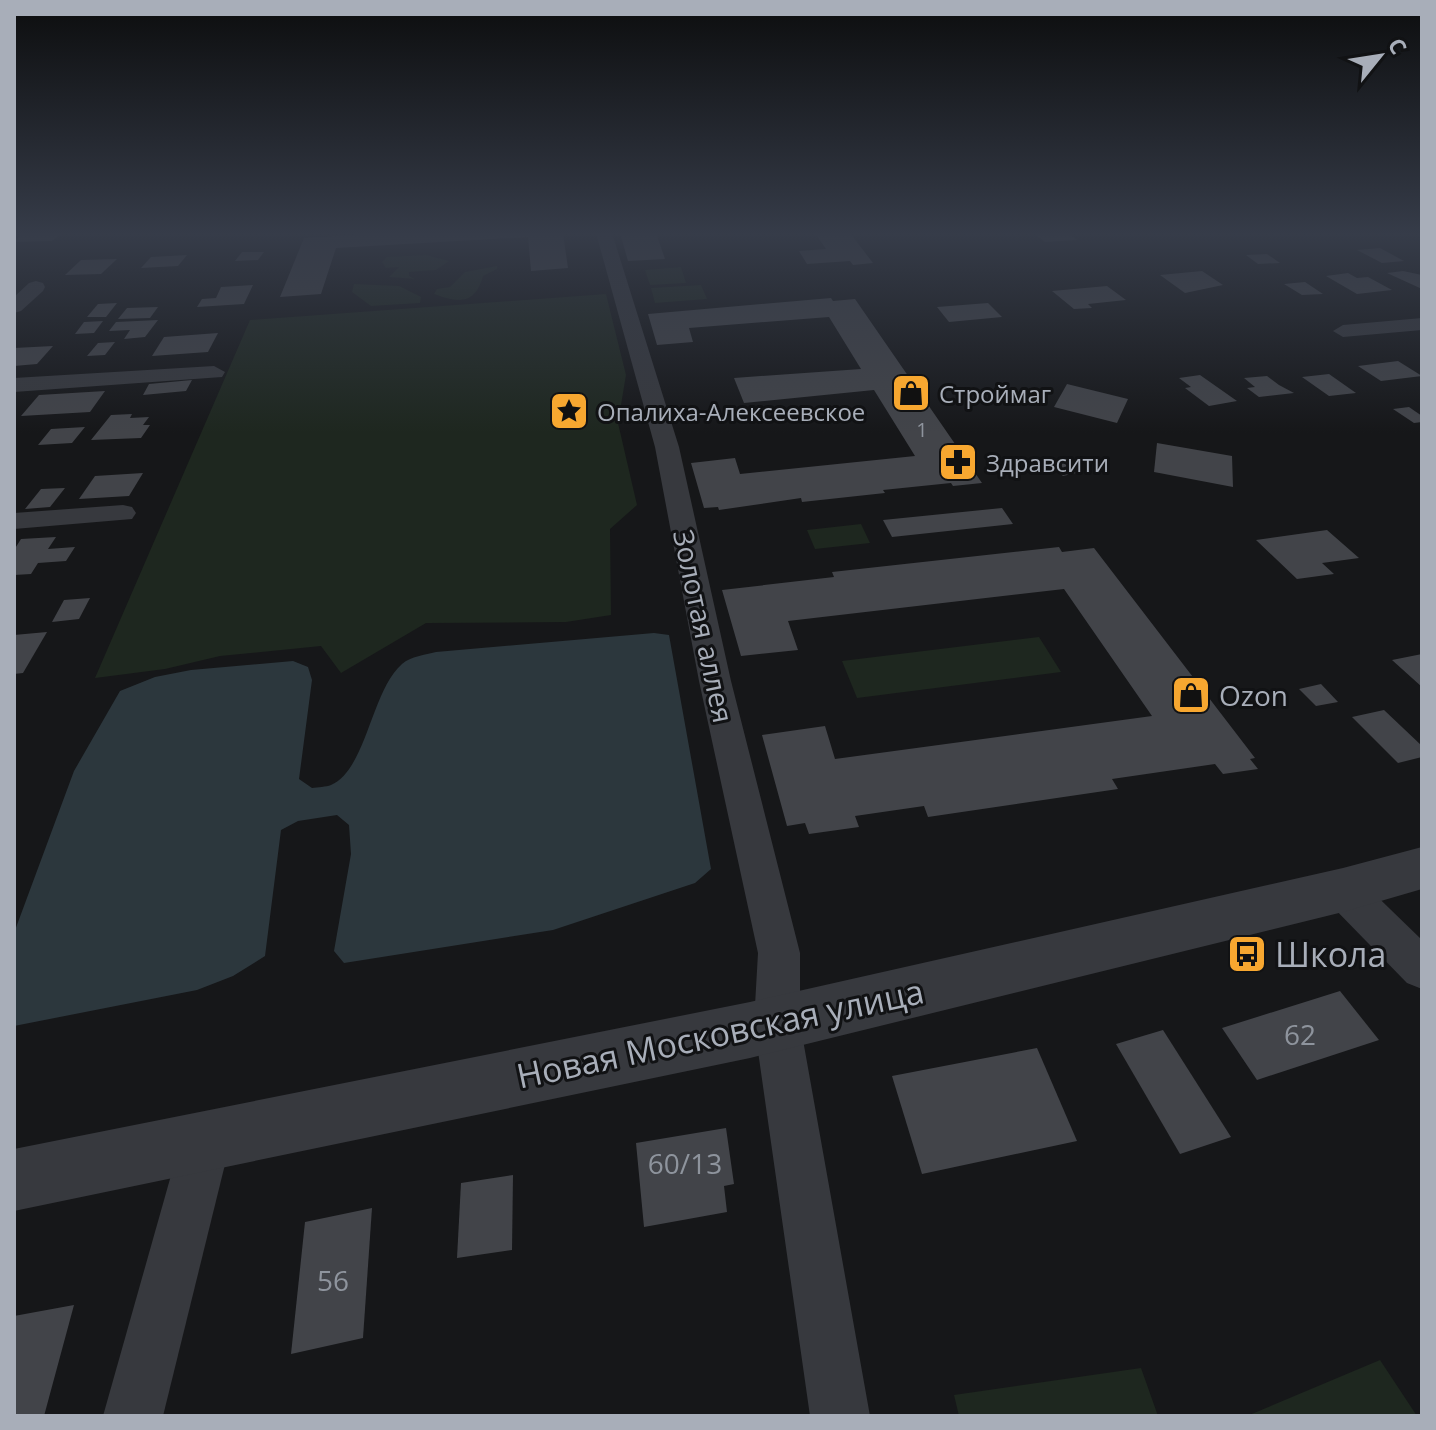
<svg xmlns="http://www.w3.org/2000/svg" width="1436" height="1430" font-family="'Open Sans',sans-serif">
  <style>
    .green { fill: #1e271f }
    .water { fill: #2c373d }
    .building { fill: #424449 }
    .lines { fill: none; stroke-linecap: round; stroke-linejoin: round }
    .minor { fill: #37393e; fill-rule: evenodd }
    .tertiary { fill: #37393e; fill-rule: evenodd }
    .labels { text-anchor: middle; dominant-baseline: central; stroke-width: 6; stroke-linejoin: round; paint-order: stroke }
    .far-number-label { font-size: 20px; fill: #8e949d }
    .far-poi-label { font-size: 24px; fill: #a8aeb9; stroke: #111214; text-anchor: start }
    .street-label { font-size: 28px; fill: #a8aeb9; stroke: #111214 }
    .poi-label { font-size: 28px; fill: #a8aeb9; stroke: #111214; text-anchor: start }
    .near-number-label { font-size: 28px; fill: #8e949d }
    .near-poi-label { font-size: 34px; fill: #a8aeb9; stroke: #111214; text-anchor: start }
    .near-street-label { font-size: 34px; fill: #a8aeb9; stroke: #111214 }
  </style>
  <rect width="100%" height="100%" fill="#161719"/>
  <g class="green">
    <polygon points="426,255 449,261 436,270 409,272 409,276 415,279 389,277 399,267 386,268 382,262 387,257"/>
    <path d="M 497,266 L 497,269 L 483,276 C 475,305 459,303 434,294 L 437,289 L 450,287 L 465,272 Z"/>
    <polygon points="681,267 686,283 650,285 645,270"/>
    <polygon points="354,284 399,286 421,297 420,303 371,306 352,292"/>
    <polygon points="701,285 707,299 655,303 651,288"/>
    <polygon points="606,294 626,375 618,423 637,505 610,529 611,615 566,622 426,623 341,673 321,646 220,656 165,669 95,678 250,320"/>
    <polygon points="861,524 870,543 815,549 807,530"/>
    <polygon points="1039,637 1061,672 857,698 842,661"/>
    <polygon points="1380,1360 1417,1416 1247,1416"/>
    <polygon points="1141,1368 1158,1416 959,1416 954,1395"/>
  </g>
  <path class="water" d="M 654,633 L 669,635 L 711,869 L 695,883 L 553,930 L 344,963 L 334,951 L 351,854 L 349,825 L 337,815 L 298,821 L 281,830 L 265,956 L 233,976 L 197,990 L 14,1026 L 14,933 L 74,771 L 120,691 L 155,677 L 191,670 L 293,661 L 308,667 L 312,680 L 299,779 L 312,788 C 318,787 326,787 331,785 C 367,769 371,691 402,664 C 411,656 425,655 436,652 Z"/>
  <g class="building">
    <polygon points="23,233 62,233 52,241 14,242"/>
    <polygon points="381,233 563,233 568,268 531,271 528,237 336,248 321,294 280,297 304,238"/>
    <polygon points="620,233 656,233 665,259 628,261"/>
    <polygon points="815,233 850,233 873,263 853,265 850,261 807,264 799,251 826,249"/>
    <polygon points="1034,233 1068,233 1077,240 1045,242"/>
    <polygon points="1380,248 1404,261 1382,263 1357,250"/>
    <polygon points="242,252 264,252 258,260 235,261"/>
    <polygon points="1267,254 1280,263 1258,264 1246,255"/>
    <polygon points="187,255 178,266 141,268 151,257"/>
    <polygon points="117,259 101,274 65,275 81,260"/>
    <polygon points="1202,271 1223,285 1185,293 1160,275"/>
    <polygon points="1403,271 1422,275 1422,289 1387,273"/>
    <polygon points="1348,273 1357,278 1368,277 1392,290 1357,294 1326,276"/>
    <polygon points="1305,282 1323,294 1302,295 1284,284"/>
    <polygon points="253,285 244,304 197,307 202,299 216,298 221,287"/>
    <polygon points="1107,286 1126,300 1088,304 1092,308 1074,309 1052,291"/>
    <polygon points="831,298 833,301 855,299 982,483 953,486 951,483 883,490 885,493 802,502 801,498 719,510 718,507 704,508 691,463 735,458 740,474 915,456 874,390 744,403 734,378 861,369 829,317 689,328 693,342 657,345 648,314"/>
    <polygon points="117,303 106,317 87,317 98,304"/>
    <polygon points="988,303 1002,317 949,322 937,307"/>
    <polygon points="158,307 150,318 118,319 127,308"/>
    <polygon points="158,320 145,337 124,339 130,330 109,331 116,322"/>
    <polygon points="103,321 94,333 75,334 84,322"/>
    <polygon points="218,333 208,352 152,356 164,337"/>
    <polygon points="115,342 105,355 87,356 98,343"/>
    <polygon points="53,346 37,364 14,366 14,348"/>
    <polygon points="1398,361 1422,376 1381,381 1358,366"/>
    <polygon points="1329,374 1356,393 1329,396 1302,377"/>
    <polygon points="1200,375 1237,401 1209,406 1185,388 1191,387 1179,378"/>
    <polygon points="1267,376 1279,385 1294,393 1259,397 1247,388 1255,387 1244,378"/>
    <polygon points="192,380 186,391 143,395 149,384"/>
    <polygon points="1067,384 1128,399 1117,423 1054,407"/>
    <polygon points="105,391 90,412 21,416 39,395"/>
    <polygon points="1409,407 1422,416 1422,422 1414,423 1393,409"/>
    <polygon points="132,414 130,418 149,417 143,425 150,425 141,438 91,440 111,415"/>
    <polygon points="85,427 72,443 38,445 51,429"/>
    <polygon points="1157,443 1232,456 1233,487 1154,472"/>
    <polygon points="1063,462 1076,473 1063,476 1050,464"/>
    <polygon points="143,473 129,496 79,499 95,476"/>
    <polygon points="65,488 50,507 25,509 41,489"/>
    <polygon points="1002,508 1013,524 892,537 883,520"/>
    <polygon points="1327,530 1359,558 1322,563 1334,574 1297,579 1256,540"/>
    <polygon points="56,537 48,549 75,547 66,561 38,563 31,574 14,575 14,550 21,539"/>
    <polygon points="1059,547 1062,552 1094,548 1255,758 1250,759 1258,769 1223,774 1215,764 1112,779 1118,789 928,817 924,806 855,816 859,827 809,834 805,823 787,826 762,735 825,726 835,759 1152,716 1064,589 788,621 798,650 741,656 722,590 834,577 832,572"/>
    <polygon points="90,598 79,619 52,622 64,600"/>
    <polygon points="47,632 23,673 14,674 14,635"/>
    <polygon points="1422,654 1422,687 1392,660"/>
    <polygon points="1321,684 1338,702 1316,706 1299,689"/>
    <polygon points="1384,710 1422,746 1422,757 1398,763 1352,717"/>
    <polygon points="1340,991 1379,1040 1257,1080 1222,1028"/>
    <polygon points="1163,1030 1231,1137 1180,1154 1116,1044"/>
    <polygon points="1037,1048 1077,1141 922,1174 892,1076"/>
    <polygon points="726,1128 734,1184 724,1186 727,1212 644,1227 636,1143"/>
    <polygon points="513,1175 512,1250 457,1258 461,1183"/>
    <polygon points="372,1208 363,1338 291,1354 305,1222"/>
    <polygon points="74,1305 44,1416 14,1416 14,1316"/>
  </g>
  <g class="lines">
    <g class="minor">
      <polygon points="596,233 612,233 679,447 731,681 800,953 800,1023 870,1416 810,1416 754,1023 758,953 699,681 655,447"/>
      <polygon points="36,281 43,283 45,287 43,291 21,311 14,313 14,297 29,283"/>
      <polygon points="1422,318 1422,330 1343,337 1333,331 1343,325"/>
      <polygon points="214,366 225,372 222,377 14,392 14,378"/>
      <polygon points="123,505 132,507 136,513 132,519 14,529 14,513"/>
      <polygon points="1343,872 1357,877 1422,940 1422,989 1407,983 1329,903 1323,890 1329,877"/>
      <polygon points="206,1115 223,1123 231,1140 163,1416 103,1416 181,1140 189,1123"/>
    </g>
    <polygon class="tertiary" points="1422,847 1422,889 1343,912 750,1058 14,1211 14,1149 750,1002 1343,868"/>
  </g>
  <linearGradient id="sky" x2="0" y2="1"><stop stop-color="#0c0d0e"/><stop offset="0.54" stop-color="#363c49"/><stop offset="1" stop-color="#363c49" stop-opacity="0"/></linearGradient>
  <rect width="1436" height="433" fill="url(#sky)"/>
  <defs>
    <g id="shop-square" transform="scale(2)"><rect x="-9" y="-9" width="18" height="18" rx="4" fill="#f7a730" stroke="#111214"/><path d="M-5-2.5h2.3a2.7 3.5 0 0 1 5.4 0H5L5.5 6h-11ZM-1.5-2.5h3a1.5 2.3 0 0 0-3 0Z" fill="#111"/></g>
    <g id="sight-square" transform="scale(2)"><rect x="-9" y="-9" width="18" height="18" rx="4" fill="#f7a730" stroke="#111214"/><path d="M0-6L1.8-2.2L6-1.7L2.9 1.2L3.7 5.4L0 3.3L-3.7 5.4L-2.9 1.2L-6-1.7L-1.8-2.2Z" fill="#111"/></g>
    <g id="pharmacy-square" transform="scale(2)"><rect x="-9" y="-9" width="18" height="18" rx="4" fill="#f7a730" stroke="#111214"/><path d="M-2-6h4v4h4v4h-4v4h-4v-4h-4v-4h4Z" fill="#111"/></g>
    <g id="bus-square" transform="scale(2)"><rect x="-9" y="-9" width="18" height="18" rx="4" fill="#f7a730" stroke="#111214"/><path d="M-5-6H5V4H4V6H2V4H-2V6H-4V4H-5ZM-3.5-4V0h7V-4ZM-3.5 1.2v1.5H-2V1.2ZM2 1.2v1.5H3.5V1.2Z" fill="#111"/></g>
  </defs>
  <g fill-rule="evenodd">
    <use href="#shop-square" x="911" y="393"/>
    <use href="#sight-square" x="569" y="411"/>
    <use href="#pharmacy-square" x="958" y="462"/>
    <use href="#shop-square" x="1191" y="695"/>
    <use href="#bus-square" x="1247" y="954"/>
  </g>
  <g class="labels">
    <g class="far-number-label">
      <text x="922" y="429">1</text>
    </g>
    <g class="far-poi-label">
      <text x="939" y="393">Строймаг</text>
      <text x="597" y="411">Опалиха-Алексеевское</text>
      <text x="986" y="462">Здравсити</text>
    </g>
    <g class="street-label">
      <text transform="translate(704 626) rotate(78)">Золотая аллея</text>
    </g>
    <g class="poi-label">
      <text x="1219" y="695">Ozon</text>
    </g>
    <g class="near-number-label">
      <text x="1300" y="1034">62</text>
      <text x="685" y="1163">60/13</text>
      <text x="333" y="1280">56</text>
    </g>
    <g class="near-poi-label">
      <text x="1275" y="954">Школа</text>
    </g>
    <g class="near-street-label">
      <text transform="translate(720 1033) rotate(-12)">Новая Московская улица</text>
    </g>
  </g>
  <rect width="1436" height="1430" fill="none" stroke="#a8aeb9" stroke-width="32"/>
  <g transform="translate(1380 56) rotate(60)" stroke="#111214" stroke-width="6" paint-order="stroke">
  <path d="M0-6L14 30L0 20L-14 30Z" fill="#a8aeb9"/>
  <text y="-12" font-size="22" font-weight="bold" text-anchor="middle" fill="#a8aeb9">С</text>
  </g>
</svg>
